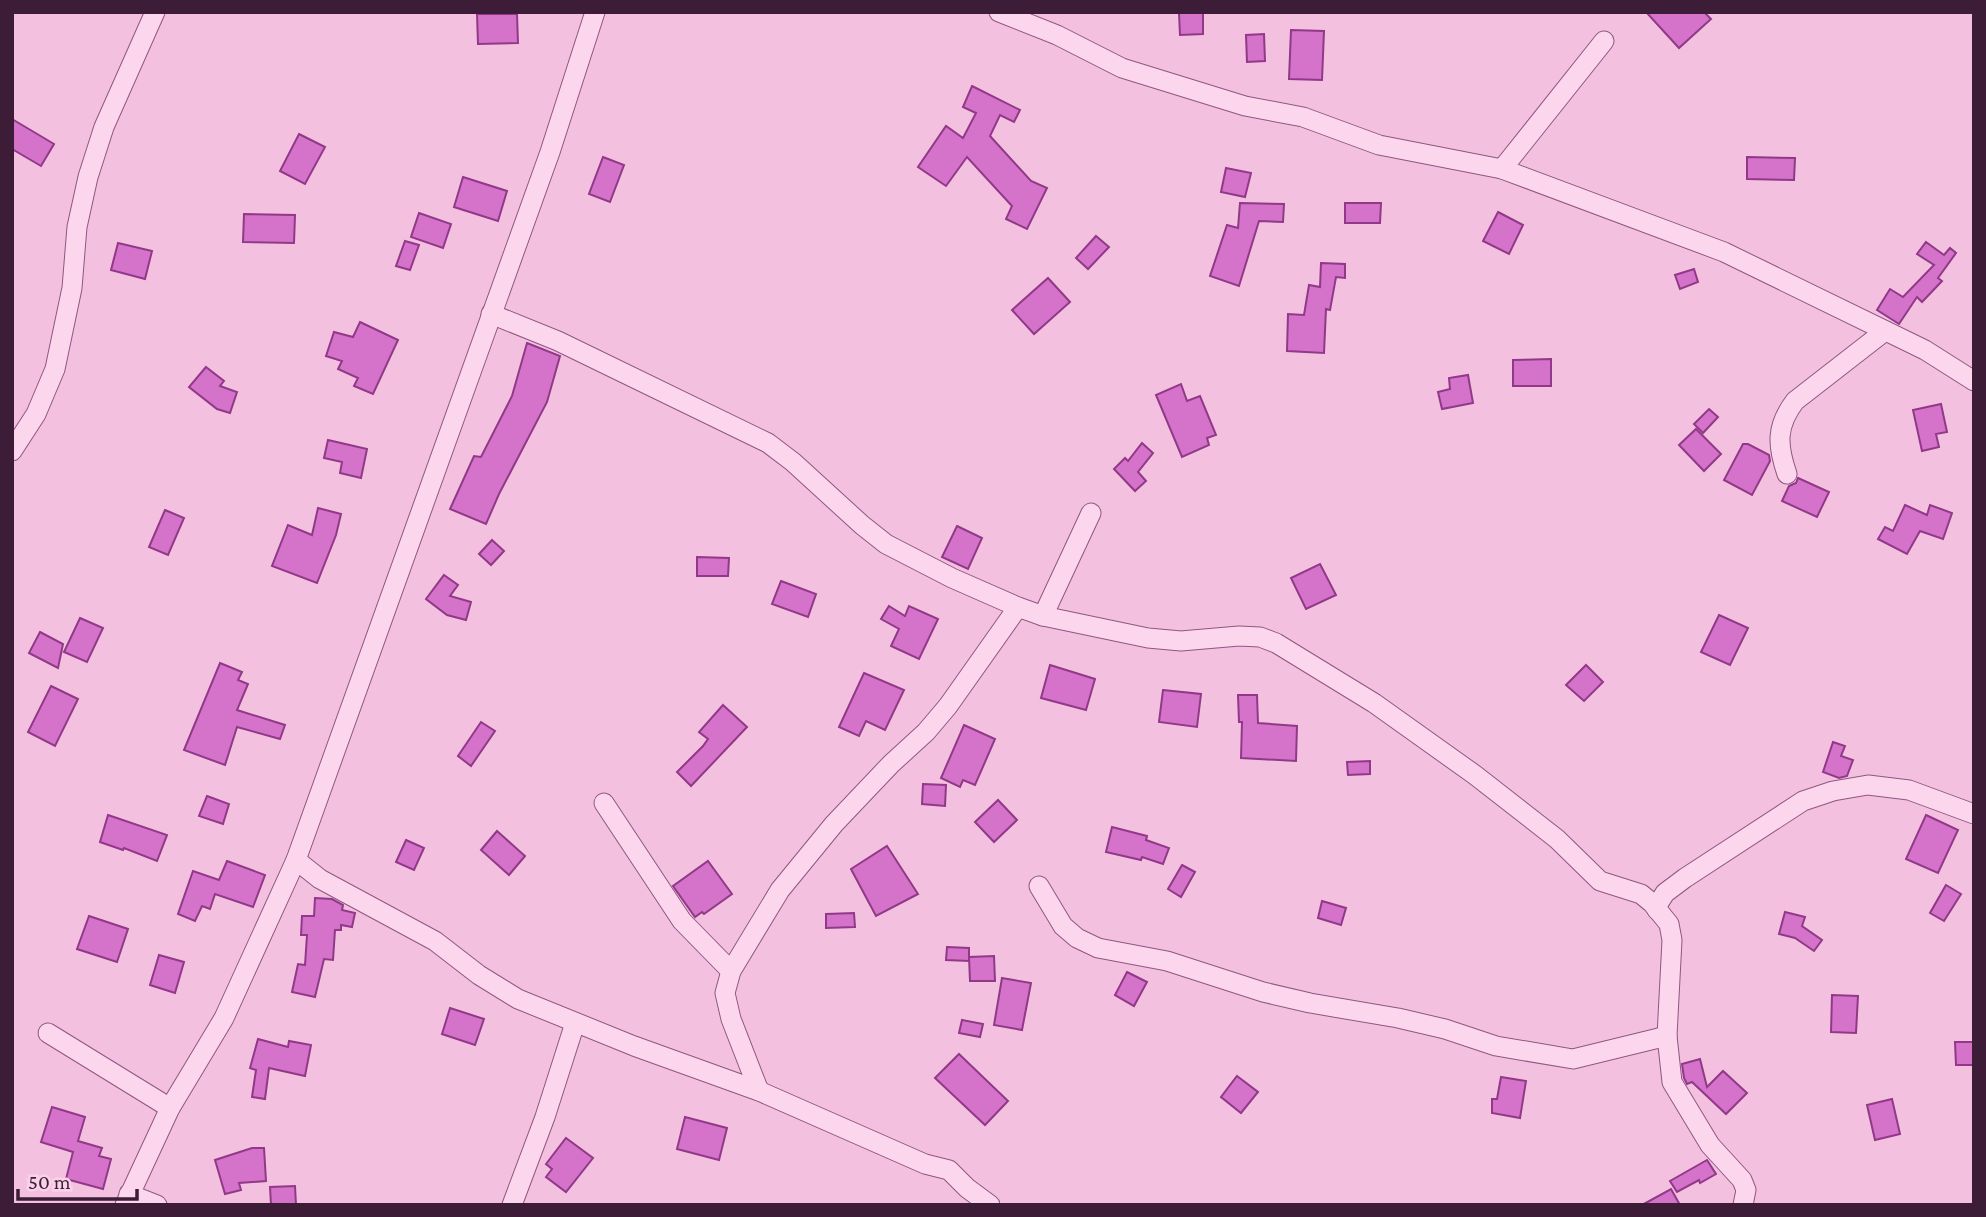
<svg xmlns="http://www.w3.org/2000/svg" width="1986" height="1217" font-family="'Crimson Pro',serif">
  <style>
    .building { fill: #d573ca; stroke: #913988; stroke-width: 2 }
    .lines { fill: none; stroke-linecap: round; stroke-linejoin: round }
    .minor-casing { stroke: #8f5682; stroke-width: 21 }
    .minor { stroke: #fcd6ed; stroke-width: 19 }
  </style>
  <rect width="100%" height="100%" fill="#f3c1df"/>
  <g class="building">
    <polygon points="1203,12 1203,34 1180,35 1179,13"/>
    <polygon points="1646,12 1704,12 1711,19 1679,48"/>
    <polygon points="477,14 517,14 518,43 478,44"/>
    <polygon points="1291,30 1324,31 1322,80 1289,79"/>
    <polygon points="1264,34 1265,61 1247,62 1246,35"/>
    <polygon points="972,86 1020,110 1014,122 1000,115 990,136 1031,181 1047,188 1027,229 1006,219 1012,206 967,157 946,186 918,167 946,126 963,138 976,113 963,107"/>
    <polygon points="12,119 54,144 41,166 12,149"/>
    <polygon points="299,134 325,147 305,184 280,171"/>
    <polygon points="603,157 624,165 610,202 589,194"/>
    <polygon points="1747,157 1795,158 1794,180 1747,179"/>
    <polygon points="1226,168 1251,173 1245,197 1221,192"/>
    <polygon points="463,177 507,191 498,221 454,207"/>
    <polygon points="1240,203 1284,204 1283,222 1259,221 1239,286 1210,276 1227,225 1238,228"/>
    <polygon points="1345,203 1381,203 1380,223 1345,223"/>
    <polygon points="1498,212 1523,225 1509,254 1483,241"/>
    <polygon points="419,213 451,224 443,248 411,237"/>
    <polygon points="244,214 295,215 294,243 243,242"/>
    <polygon points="1096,236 1109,247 1088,269 1076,258"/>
    <polygon points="405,241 419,245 410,270 396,266"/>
    <polygon points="1926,242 1944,255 1950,248 1956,253 1938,278 1942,281 1922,302 1917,297 1899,324 1877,310 1890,289 1903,297 1934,265 1917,254"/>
    <polygon points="118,243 152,251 145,279 111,270"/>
    <polygon points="1321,263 1345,264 1345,278 1336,277 1330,310 1326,309 1324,353 1287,351 1288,314 1304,315 1309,285 1320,287"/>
    <polygon points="1694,269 1698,282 1680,289 1675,275"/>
    <polygon points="1048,278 1070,302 1034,334 1012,310"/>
    <polygon points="360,322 398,340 373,394 354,386 358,378 338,369 342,361 326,356 334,332 353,337"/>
    <polygon points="527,343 560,356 547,402 499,494 486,524 450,509 474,456 481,457 512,396"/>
    <polygon points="1551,359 1551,386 1513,386 1513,360"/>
    <polygon points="206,367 224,381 220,386 237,392 230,413 217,409 189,387"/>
    <polygon points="1468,375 1473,403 1442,409 1438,392 1450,389 1449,378"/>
    <polygon points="1181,384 1187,401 1200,396 1216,435 1207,438 1209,445 1182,457 1156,395"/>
    <polygon points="1941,404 1947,432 1936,434 1939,447 1922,451 1913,410"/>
    <polygon points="1709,409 1718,417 1703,433 1694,424"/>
    <polygon points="1696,429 1721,454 1704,471 1679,445"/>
    <polygon points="328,440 367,449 361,478 340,473 342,462 324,458"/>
    <polygon points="1142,443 1153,453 1138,472 1146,481 1135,491 1114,469 1125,458 1128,461"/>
    <polygon points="1743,444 1748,444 1769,455 1770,461 1752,495 1724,480"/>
    <polygon points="1798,478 1829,492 1817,517 1782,501 1789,486 1796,483"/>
    <polygon points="1905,505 1927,515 1930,505 1952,513 1943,539 1920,531 1907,554 1878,539 1885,527 1893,531"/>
    <polygon points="318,508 341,514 336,535 317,583 272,566 288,525 312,535"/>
    <polygon points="165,510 184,518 168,555 149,547"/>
    <polygon points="957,526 982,538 968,569 942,557"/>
    <polygon points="492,540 504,551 491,565 479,554"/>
    <polygon points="697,557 729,558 728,576 697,576"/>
    <polygon points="1320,564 1336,595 1306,609 1291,578"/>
    <polygon points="444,575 458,585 450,596 471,602 466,620 447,615 426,599"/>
    <polygon points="781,581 816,594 808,617 772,604"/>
    <polygon points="889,606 905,616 909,606 938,619 919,659 891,646 899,629 881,619"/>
    <polygon points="1719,615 1748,628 1730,665 1701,652"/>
    <polygon points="80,618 103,628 87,662 64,652"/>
    <polygon points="40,632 63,644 58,668 29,653"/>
    <polygon points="220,663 242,672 238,680 248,684 237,710 285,725 280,739 237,727 225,765 184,750"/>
    <polygon points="1050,665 1095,679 1086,710 1041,698"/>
    <polygon points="1586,665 1603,682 1584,701 1566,685"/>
    <polygon points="864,673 904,690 885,730 866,721 859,736 839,727"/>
    <polygon points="51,686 78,699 55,746 28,732"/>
    <polygon points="1163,690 1201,694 1197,727 1159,722"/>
    <polygon points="1238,695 1257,695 1258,723 1297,726 1296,761 1241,758 1242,722 1239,722"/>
    <polygon points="723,705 747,727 691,786 677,772 703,746 708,739 699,732"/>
    <polygon points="481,722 495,731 471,766 458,756"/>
    <polygon points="964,725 995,739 975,785 963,780 960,787 941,778"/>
    <polygon points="1833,742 1845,746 1841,756 1853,760 1847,776 1839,778 1823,772"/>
    <polygon points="1370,761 1370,774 1348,775 1347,762"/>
    <polygon points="923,784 946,785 945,806 922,804"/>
    <polygon points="207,796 229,804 223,824 199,816"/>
    <polygon points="998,800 1017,820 994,842 975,822"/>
    <polygon points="108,815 167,835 157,861 124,848 123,850 100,842"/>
    <polygon points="1926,815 1958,830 1938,873 1906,859"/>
    <polygon points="1112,827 1147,836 1146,840 1169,848 1163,864 1142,857 1141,860 1106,852"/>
    <polygon points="497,831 525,856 509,875 481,850"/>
    <polygon points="406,840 424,848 414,870 396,862"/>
    <polygon points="887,846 918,894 876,916 851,869"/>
    <polygon points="227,861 265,875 253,907 215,894 210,909 202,906 195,921 178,914 193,871 219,880"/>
    <polygon points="708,861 732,894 704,914 702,912 695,917 673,886"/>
    <polygon points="1182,865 1195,872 1181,897 1168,889"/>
    <polygon points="1946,885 1961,894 1944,921 1930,913"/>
    <polygon points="315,898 332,899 343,905 342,910 355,913 352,927 341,925 341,930 335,930 333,960 324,959 315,997 292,992 298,964 305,965 307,935 301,935 302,916 314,916"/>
    <polygon points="1322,901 1346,908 1341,925 1318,918"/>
    <polygon points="1785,912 1805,917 1802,926 1822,940 1814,951 1795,938 1779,934"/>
    <polygon points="854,913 855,927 826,928 826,914"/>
    <polygon points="89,916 128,929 117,962 77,949"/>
    <polygon points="947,947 969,948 969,961 946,960"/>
    <polygon points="159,955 184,962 175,993 150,985"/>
    <polygon points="994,956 995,981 970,981 969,957"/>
    <polygon points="1127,972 1147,982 1134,1006 1115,995"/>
    <polygon points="1002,978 1031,983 1022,1030 994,1025"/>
    <polygon points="1832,995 1858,996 1856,1033 1831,1032"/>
    <polygon points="450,1008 484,1019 475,1045 442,1034"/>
    <polygon points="962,1020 983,1024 980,1037 959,1033"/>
    <polygon points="258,1039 288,1047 289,1041 311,1045 305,1076 269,1068 265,1099 252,1097 256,1070 250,1068"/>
    <polygon points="1955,1042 1974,1042 1974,1065 1956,1065"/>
    <polygon points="959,1054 1008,1101 985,1125 935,1078"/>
    <polygon points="1700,1059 1707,1087 1723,1071 1747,1093 1726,1114 1692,1082 1687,1084 1684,1078 1682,1064"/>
    <polygon points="1237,1076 1258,1092 1241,1113 1221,1097"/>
    <polygon points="1501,1077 1526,1081 1520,1118 1492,1113 1492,1099 1497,1099"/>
    <polygon points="1892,1099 1900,1134 1875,1140 1867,1105"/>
    <polygon points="52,1107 85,1117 78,1141 102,1148 99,1156 111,1159 103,1189 66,1179 73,1152 41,1142"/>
    <polygon points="685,1117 727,1128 719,1160 677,1149"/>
    <polygon points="566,1138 593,1158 566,1192 546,1177 552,1169 546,1164"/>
    <polygon points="252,1148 264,1148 266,1181 239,1183 241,1190 225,1194 215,1160"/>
    <polygon points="1707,1160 1716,1174 1700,1183 1699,1180 1677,1192 1670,1181"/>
    <polygon points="295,1186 296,1205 271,1205 270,1187"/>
    <polygon points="1671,1189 1680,1205 1642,1205"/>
  </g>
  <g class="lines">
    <g class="minor-casing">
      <g id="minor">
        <polyline points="999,12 1057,35 1122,68 1245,106 1303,117 1379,145 1502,169 1724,252 1925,350 1974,381"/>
        <polyline points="1502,169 1604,41"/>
        <polyline points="491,314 558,341 768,443 793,462 862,525 886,544 952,578 1018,607 1043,616 1148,638 1181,641 1239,636 1260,637 1276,643 1374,703 1475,775 1557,839 1600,881 1641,894 1652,903 1669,924 1672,940 1667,1036 1672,1082 1710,1145 1742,1180 1746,1190 1743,1205"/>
        <polyline points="12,451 36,414 55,369 72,288 77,227 88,177 104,127 155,12"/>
        <path d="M 1787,474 C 1777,445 1776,426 1795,401 L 1885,331"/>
        <polyline points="1043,616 1091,513"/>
        <polyline points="604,803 682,921 731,971"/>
        <polyline points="296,860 320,879 435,941 479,975 518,999 634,1046 759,1091 925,1164 949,1170 967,1188 990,1205"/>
        <polyline points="1039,886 1063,926 1077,938 1098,948 1167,961 1263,992 1310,1003 1398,1018 1445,1029 1496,1046 1573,1059 1667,1036"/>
        <polyline points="1657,910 1658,904 1665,893 1685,878 1803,801 1833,791 1868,785 1909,790 1974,814"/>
        <polyline points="48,1033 170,1108"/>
        <polyline points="759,1091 731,1019 725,993 731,971 780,890 834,824 891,764 926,732 948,706 1018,607"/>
        <polyline points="129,1194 157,1205"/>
        <polyline points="125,1205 170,1108 224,1018 296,860 550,152 595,12"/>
        <polyline points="512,1205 545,1117 575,1023"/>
      </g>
    </g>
    <use href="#minor" class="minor"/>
  </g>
  <rect width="1986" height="1217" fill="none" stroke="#3d1c37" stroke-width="28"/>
  <path d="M18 1189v10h119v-10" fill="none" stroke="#3d1c37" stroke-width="3.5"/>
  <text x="28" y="1189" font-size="21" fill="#3d1c37" stroke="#f9d2e9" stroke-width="5" paint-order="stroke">50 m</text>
</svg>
